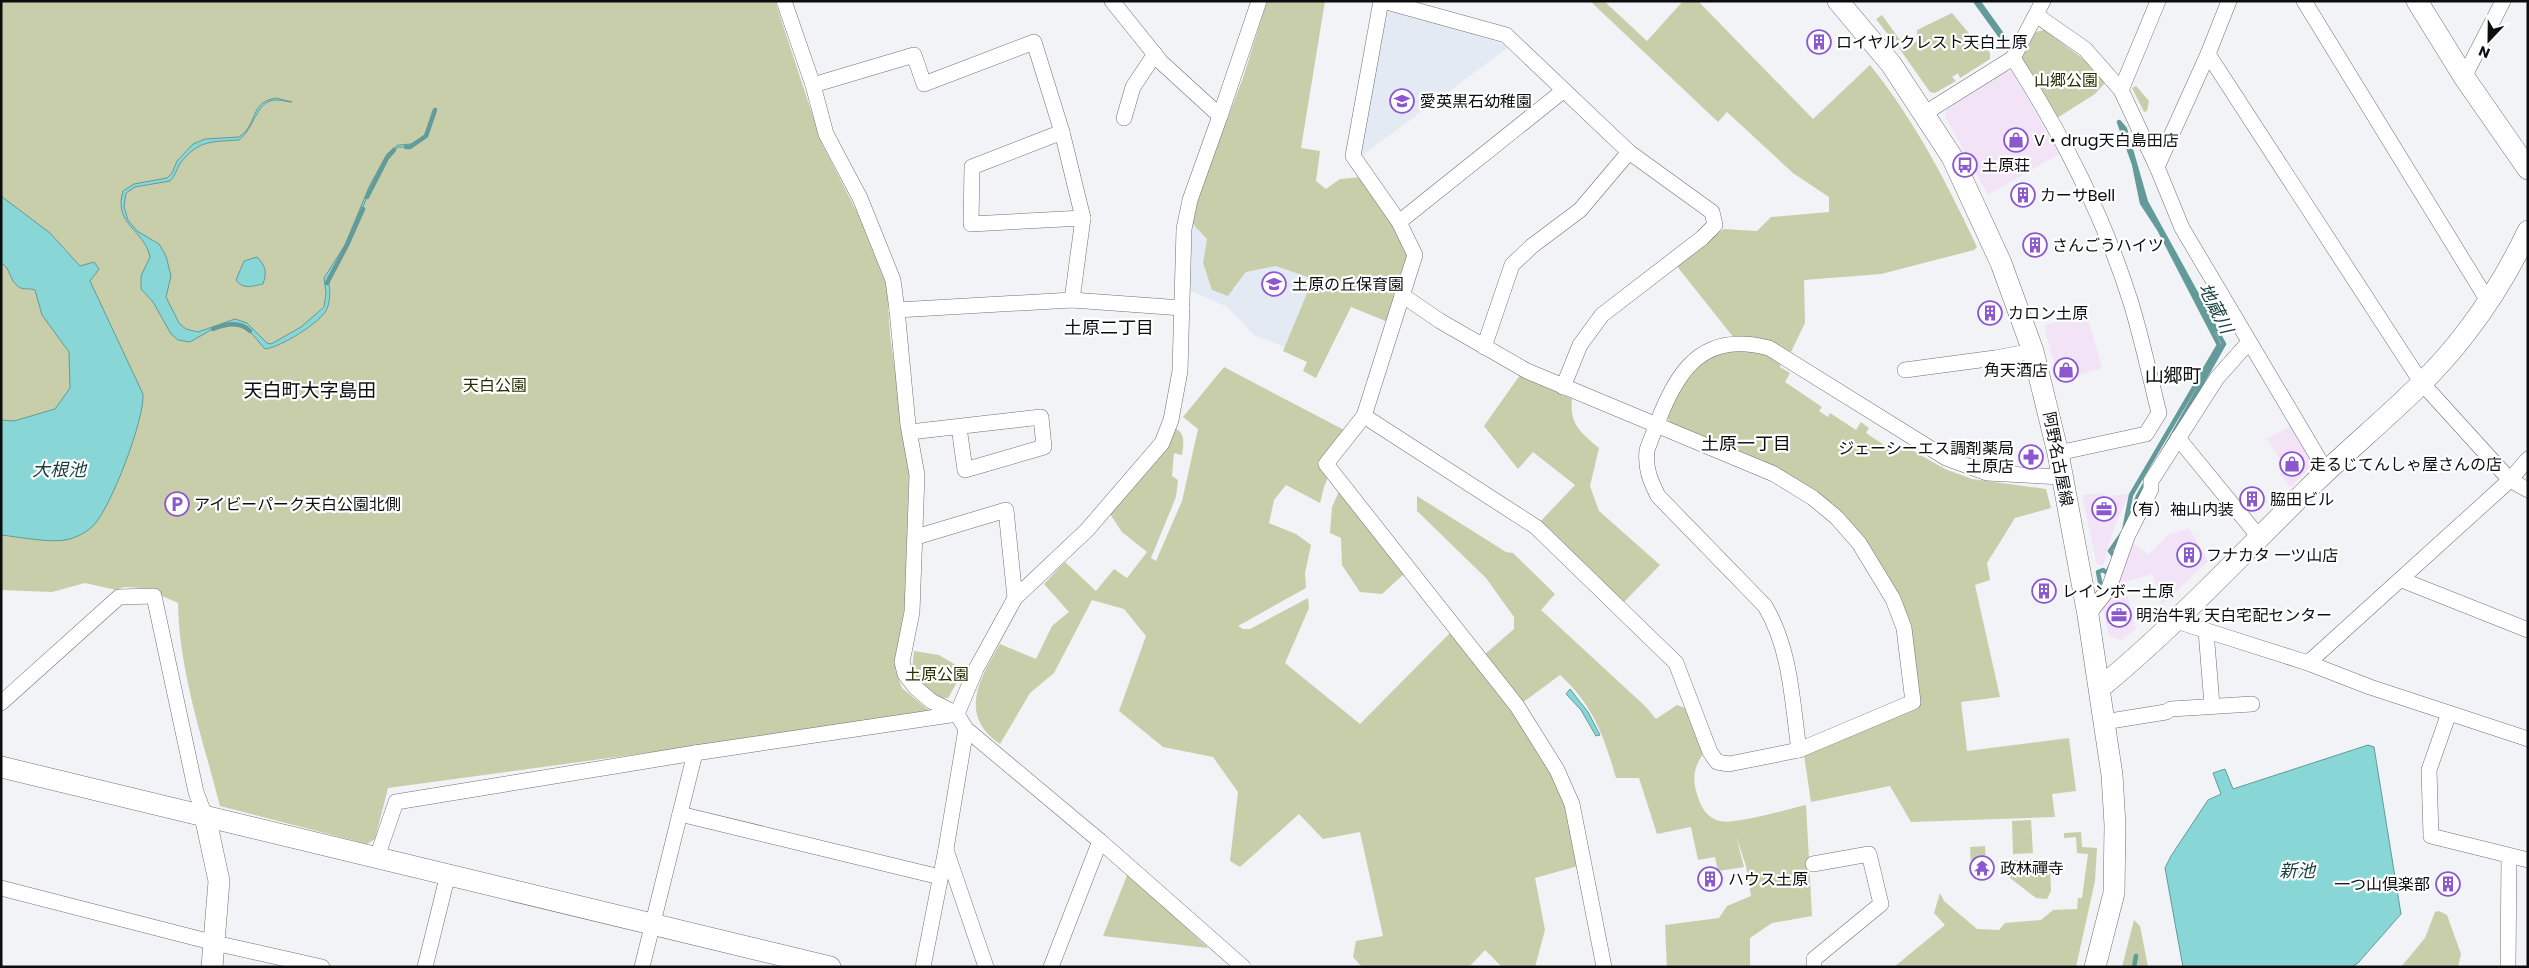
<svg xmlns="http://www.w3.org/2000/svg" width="2529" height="968" font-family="Poppins,'Noto Sans JP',sans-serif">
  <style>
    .commercial { fill: #f2e3f7 }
    .built { fill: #e3eaf4 }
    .green { fill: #c8ceaa }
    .water { fill: #88d6d6; stroke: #639a9a }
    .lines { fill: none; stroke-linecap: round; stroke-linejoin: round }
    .stream { stroke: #639a9a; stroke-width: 4.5 }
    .street-casing { stroke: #707174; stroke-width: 16 }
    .secondary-casing { stroke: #707174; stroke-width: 22 }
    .street { stroke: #fff; stroke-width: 15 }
    .secondary { stroke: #fff; stroke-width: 21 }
    .labels { text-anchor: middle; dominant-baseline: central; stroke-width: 4.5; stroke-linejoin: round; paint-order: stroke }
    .poi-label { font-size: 16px; fill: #0c0d0e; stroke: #fff; text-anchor: start }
    .park-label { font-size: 16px; fill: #292d00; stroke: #fff }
    .street-label { font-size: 16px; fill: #0c0d0e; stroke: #fff }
    .water-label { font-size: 18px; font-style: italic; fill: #193f3f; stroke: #fff }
    .neighbourhood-label { font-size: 18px; fill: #0c0d0e; stroke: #fff }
    .quarter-label { font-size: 19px; fill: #0c0d0e; stroke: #fff }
  </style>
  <rect width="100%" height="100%" fill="#f1f3f6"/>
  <g class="commercial">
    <polygon points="2006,71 2013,73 2059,154 1988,195 1945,116 1946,110"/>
    <polygon points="2086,312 2102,368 2059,381 2044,326"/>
    <polygon points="2292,425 2312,458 2310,467 2290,488 2280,474 2287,469 2267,439"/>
    <polygon points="2104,493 2104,496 2129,494 2115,525 2103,565 2097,565 2082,495"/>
    <polygon points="2189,528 2208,561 2162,605 2153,574 2124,582 2136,629 2121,640 2109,636 2102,604 2129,541 2149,554 2168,535"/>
  </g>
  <g class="built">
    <polygon points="1385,6 1510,46 1360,157"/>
    <polygon points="1191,222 1207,239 1203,263 1206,274 1234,290 1246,272 1276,266 1313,279 1285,347 1254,335 1227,307 1187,289"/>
  </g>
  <g class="green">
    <path d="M 1,1 L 775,1 L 822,144 L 858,214 L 887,287 L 890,335 L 909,472 L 905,605 L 895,669 L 902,688 L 933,714 L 388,788 L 375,839 L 367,844 L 220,806 C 203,740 179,671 178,603 L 144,588 L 124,587 L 116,590 L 85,583 L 52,592 L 1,590 Z"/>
    <polygon points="1267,1 1325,1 1301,148 1320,151 1316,181 1326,189 1340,179 1361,177 1395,225 1410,256 1388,322 1351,307 1316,378 1303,371 1307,362 1283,351 1313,279 1276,266 1246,272 1228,296 1212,290 1203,263 1207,239 1191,222 1195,203 1243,78"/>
    <path d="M 1590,1 L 1604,1 L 1647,41 L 1683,1 L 1698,1 L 1813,119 L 1870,65 C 1915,121 1947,183 1977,247 L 1974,250 L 1881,274 L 1804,280 L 1805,323 L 1791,352 C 1772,341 1755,337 1734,338 L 1676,265 L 1724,229 L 1757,231 L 1771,217 L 1829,212 L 1829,197 L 1793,173 L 1727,112 L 1718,122 Z"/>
    <polygon points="1952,13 1972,37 1975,33 1990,53 1990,59 1960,78 1958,73 1952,77 1956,81 1935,93 1930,92 1899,48 1902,46 1907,48 1917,41 1917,30"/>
    <polygon points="1882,15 1900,40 1896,45 1876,19"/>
    <polygon points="2044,30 2082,58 2105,83 2095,94 2057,118 2022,58 2035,32"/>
    <polygon points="2136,86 2149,101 2147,111 2144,112 2132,88"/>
    <polygon points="1733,348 1764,352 1781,363 1780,367 1790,373 1785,382 1822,407 1819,411 1828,417 1830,413 1856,430 1861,422 1869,428 1866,433 1898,454 1903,445 1945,469 1972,479 2046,489 2051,508 2015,518 1987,563 1990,580 1975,585 2000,697 1961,702 1967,751 2069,738 2076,791 2052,794 2055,817 1911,822 1890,786 1811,802 1804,755 1919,706 1915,671 1899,597 1889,578 1864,539 1841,514 1670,424 1666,414 1677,389 1702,361"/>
    <path d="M 1224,367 L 1346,431 L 1324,487 L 1320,503 L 1286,485 L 1274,500 L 1269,523 L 1296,534 L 1311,545 L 1305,573 L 1306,588 L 1238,626 L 1243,629 L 1250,629 L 1308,598 L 1309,608 L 1285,663 L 1360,724 L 1451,632 C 1491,683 1545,744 1567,806 C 1573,825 1575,847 1578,866 L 1535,878 L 1545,930 L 1535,967 L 1502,967 L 1485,950 L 1469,967 L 1362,967 L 1353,957 L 1356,941 L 1383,936 L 1360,832 L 1323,839 L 1299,814 L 1240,867 L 1230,861 L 1238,792 L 1213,757 L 1163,747 L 1119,711 L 1146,636 L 1124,609 L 1092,600 L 1054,673 L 1030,693 L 1000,744 C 958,715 979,680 1000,644 L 1036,659 L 1052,626 L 1069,612 L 1044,584 L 1065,562 L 1096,591 L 1114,569 L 1127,578 L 1147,552 L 1122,532 L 1108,511 L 1173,431 L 1177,429 C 1186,436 1183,445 1182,455 L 1174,453 L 1172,476 L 1178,480 L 1176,497 L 1151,558 L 1156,561 L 1182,501 L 1198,429 L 1183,417 Z"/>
    <path d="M 1520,375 L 1572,399 C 1569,424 1581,433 1599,448 L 1590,486 L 1599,511 L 1660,565 L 1624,602 L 1539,523 L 1575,485 L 1533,452 L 1518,469 L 1484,426 Z"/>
    <polygon points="1340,489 1405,573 1382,594 1360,592 1342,565 1341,538 1330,533 1332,507"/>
    <path d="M 1417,496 L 1506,552 L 1513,553 L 1555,594 L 1541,610 L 1646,707 L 1656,719 L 1677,705 L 1685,708 L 1703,754 C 1694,767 1692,778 1697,794 C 1700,805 1706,818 1720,821 C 1736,825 1788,809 1806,805 L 1812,916 L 1772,923 L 1750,938 L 1750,967 L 1667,967 L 1665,925 L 1719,918 L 1727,906 L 1751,896 L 1746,866 L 1736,836 L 1744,867 L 1718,871 L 1715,857 L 1698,860 L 1691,827 L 1657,834 L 1639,778 L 1616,778 C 1604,736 1593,705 1560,675 L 1522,703 L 1484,655 L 1514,629 L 1514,617 L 1486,578 L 1417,511 Z"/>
    <polygon points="914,651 939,655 964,670 948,698 939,699 923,685 912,671"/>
    <polygon points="2031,820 2033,853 2013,854 2012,821"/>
    <polygon points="2081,832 2082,847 2097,848 2095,881 2076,967 1894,967 1945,925 1934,913 1940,893 1944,901 1977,929 1999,930 2005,923 2041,920 2053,910 2077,909 2078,898 2082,898 2088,854 2077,853 2076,837 2064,838 2064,833"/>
    <polygon points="1985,846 1986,863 1971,864 1970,847"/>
    <polygon points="2039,859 2039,864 2050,865 2051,891 2047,899 2036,898 2001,871 2000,861"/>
    <polygon points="1128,873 1208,948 1103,936"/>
    <polygon points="2439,911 2447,915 2461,954 2458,967 2401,967 2425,938 2435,912"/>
    <polygon points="2134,920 2140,926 2148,967 2122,967"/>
  </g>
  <g class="water">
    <path d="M 276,98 L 292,102 C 288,102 282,100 276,100 C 256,100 255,128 239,140 C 214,142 200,139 182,161 C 177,167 176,175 170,181 L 135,187 L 126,193 L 124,207 L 128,220 L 137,231 L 159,244 L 166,256 L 171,276 L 166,297 L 179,323 L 186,329 L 198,332 L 235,319 L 247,323 L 267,343 L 271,344 L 301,327 L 324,307 L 326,293 L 324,278 L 345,245 L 369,187 L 387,154 L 398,145 L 411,144 L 426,136 L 410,147 L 398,147 C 370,170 364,214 347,245 C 342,257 333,267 328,278 C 330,289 331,298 327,309 C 320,323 281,347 265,349 L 246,327 L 233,323 L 216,327 L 190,342 L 178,340 L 171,334 L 153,302 L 141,289 L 141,276 L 150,257 C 144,229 113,225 123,191 L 134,184 L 167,178 L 172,173 L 177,161 L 193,144 L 205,139 L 239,137 C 258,125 249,102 276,98 Z"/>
    <path d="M 1,196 L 50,233 L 80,266 L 94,262 L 99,269 L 90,281 L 143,394 C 145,418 111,508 93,526 C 87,532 79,536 70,539 C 53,544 20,537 1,535 L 1,420 L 14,421 L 55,409 L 70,388 L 69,352 L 42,315 L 35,290 C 30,288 23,290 19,287 C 9,281 11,268 1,263 Z"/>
    <path d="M 257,257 C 266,266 267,272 263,284 C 253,286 243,290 236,280 L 244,261 Z"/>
    <polygon points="1570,689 1588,712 1600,735 1596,736 1581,710 1566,694"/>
    <polygon points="2368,745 2374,747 2401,914 2358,963 2351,967 2183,967 2165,868 2171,856 2208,800 2221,794 2213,773 2225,769 2233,789"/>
  </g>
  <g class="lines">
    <g class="stream">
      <polyline points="1975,1 2004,41 2006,40 1978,1"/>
      <polygon points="2119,122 2125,129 2146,202 2224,344 2138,496 2111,578 2102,591 2098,572 2103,570 2107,573 2115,557 2110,551 2124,531 2131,495 2219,345 2159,229 2142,203 2134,164"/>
      <polyline points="406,147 410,147 426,136 435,110"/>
      <polyline points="367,197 387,158 394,150"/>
      <polyline points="327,283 347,245 363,209"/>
      <path d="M 213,329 C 225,324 240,321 250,331"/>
      <polyline points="2134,967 2136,956"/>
    </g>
    <g class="street-casing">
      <g id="street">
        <polyline points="784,1 813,85 826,134 860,198 893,280 897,310"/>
        <polyline points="1112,1 1161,62 1220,116 1259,1"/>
        <polyline points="1381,1 1353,156 1399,222 1415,255 1364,416 1326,464 1517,706 1557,770 1572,804 1604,967"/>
        <polyline points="1383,1 1506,35 1629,152 1712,212 1715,225 1702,238 1602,315 1580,345 1563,387"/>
        <polyline points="2304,1 2488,301"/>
        <polyline points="2036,15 2085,49 2121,90 2157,167 2182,228 2326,471"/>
        <polyline points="2208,54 2421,382 2510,480 2528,490"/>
        <path d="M 2013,58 C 2063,136 2103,214 2131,303 C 2142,339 2150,377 2159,413 L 2146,434 L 2058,453"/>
        <polyline points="2464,77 2503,1"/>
        <polyline points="813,85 914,55 924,84 1034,42 1062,132 1083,218 1072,300"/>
        <polyline points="2121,90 2158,1"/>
        <polyline points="1925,113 2013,58 2043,1"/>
        <polyline points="1124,118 1133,87 1155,54"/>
        <polyline points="1062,132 972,167 971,224 1083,218"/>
        <polyline points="2157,167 2208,54 2229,1"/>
        <polyline points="1399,222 1563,91"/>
        <polyline points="1182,308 1072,300 897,310 908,425 917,475 912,612 902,662 905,674 916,688 931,701 957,714 966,729 1100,841 1243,967"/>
        <polyline points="1484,347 1512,265 1532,246 1580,210 1629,152"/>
        <polyline points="1905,370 1995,358 2033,351"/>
        <polyline points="1364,416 1536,527 1676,663 1710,752 1717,762 1729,764 1799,750 1913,702 1904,628 1893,599 1859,543 1836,517 1813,498 1774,474 1527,371 1440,321 1402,295"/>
        <polyline points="910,432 1041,417 1044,447 965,470 959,427"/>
        <polyline points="2178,438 2259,537"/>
        <polyline points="916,537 1006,510 1015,598"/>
        <polyline points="2402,580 2528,630"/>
        <polyline points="2088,615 2109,588 2127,537 2151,489 2151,481 2217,378 2249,342"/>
        <polyline points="2173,620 2308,663 2370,687 2528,739"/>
        <polyline points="2206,631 2212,705"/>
        <polyline points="2308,663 2510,480 2528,459"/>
        <polyline points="1,703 119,597 154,596 196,792 205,816"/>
        <polyline points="2449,713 2429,770 2431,836 2528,860"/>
        <polyline points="957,714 976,669 1015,598 1087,530 1162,443 1171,420 1180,371 1184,229 1190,200 1220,116"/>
        <polyline points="2104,722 2166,712 2171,709 2252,704"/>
        <path d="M 1799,750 C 1792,701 1791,650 1765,606 L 1658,496 C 1650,480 1645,468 1647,450 C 1670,389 1689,327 1769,348 L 1946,458 L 1987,473 L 2062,477"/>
        <polyline points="680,814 940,877"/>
        <polyline points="946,850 986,967"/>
        <polyline points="377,857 396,802 695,753 957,714"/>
        <polyline points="1813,864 1869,854 1881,904 1814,959 1814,967"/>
        <polyline points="1,888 215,943 322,967"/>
        <polyline points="425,967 448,874"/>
        <polyline points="642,967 695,753"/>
        <polyline points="923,967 946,849 966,729"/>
        <polyline points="1051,967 1100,841"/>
        <polyline points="2508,967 2509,856"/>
      </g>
    </g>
    <g class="secondary-casing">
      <g id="secondary">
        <polyline points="1838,1 1891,64 1952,157 2001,263 2033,351 2058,453 2088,615 2112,775 2115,825 2114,893 2095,967"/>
        <polyline points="2417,1 2464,77 2528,169"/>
        <path d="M 2100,688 C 2174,627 2240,556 2308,489 C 2359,438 2422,391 2465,334 C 2489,303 2511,267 2528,231"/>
        <polyline points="1,767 830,967"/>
        <polyline points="205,816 219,881 212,967"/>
      </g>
    </g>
    <use href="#street" class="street"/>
    <use href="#secondary" class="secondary"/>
  </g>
  <defs>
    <g id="building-ring" transform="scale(1.25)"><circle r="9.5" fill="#fff" stroke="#8c58d0" stroke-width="1.5"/><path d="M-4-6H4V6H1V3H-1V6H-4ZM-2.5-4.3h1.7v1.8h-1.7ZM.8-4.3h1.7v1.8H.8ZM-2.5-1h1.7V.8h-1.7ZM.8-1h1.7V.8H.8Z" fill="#8c58d0"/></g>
    <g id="school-ring" transform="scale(1.25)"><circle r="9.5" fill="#fff" stroke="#8c58d0" stroke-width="1.5"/><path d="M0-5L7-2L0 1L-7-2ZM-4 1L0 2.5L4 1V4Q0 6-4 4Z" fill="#8c58d0"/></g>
    <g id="shop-ring" transform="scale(1.25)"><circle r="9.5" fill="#fff" stroke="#8c58d0" stroke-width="1.5"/><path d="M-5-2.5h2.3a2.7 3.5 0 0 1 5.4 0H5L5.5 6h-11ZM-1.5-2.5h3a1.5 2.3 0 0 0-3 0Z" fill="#8c58d0"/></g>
    <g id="bus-ring" transform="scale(1.25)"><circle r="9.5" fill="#fff" stroke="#8c58d0" stroke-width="1.5"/><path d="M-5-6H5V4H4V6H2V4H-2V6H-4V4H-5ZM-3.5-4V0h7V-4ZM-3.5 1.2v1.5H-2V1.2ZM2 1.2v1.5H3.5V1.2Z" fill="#8c58d0"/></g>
    <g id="pharmacy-ring" transform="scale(1.25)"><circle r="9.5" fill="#fff" stroke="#8c58d0" stroke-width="1.5"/><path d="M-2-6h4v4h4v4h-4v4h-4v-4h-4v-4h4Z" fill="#8c58d0"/></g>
    <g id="parking-ring" transform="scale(1.25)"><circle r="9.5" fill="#fff" stroke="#8c58d0" stroke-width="1.5"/><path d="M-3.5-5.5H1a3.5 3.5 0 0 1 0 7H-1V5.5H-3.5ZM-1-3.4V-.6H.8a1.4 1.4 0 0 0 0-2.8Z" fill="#8c58d0"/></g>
    <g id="office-ring" transform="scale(1.25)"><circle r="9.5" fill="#fff" stroke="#8c58d0" stroke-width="1.5"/><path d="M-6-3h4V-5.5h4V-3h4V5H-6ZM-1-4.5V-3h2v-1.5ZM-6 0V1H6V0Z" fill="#8c58d0"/></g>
    <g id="temple-ring" transform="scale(1.25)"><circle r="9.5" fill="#fff" stroke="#8c58d0" stroke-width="1.5"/><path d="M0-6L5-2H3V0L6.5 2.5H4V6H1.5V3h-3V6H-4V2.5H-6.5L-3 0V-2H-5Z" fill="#8c58d0"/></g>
  </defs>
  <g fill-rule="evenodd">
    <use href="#building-ring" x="1819" y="42"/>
    <use href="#school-ring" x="1402" y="101"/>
    <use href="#shop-ring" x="2016" y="140"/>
    <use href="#bus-ring" x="1965" y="165"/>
    <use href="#building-ring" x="2023" y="195"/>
    <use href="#building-ring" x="2035" y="245"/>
    <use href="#school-ring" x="1274" y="284"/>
    <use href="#building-ring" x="1990" y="313"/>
    <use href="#shop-ring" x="2066" y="370"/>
    <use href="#pharmacy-ring" x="2031" y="457"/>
    <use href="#shop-ring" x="2292" y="464"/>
    <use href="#building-ring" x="2252" y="499"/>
    <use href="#parking-ring" x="177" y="504"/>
    <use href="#office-ring" x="2104" y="509"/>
    <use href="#building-ring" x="2189" y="555"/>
    <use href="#building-ring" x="2044" y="591"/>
    <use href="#office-ring" x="2119" y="615"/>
    <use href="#temple-ring" x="1982" y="868"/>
    <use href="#building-ring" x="1710" y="879"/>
    <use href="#building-ring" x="2448" y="884"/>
  </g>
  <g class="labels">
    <g class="poi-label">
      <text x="1836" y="42">ロイヤルクレスト天白土原</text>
      <text x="1420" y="101">愛英黒石幼稚園</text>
      <text x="2034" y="140">V・drug天白島田店</text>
      <text x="1982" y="165">土原荘</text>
      <text x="2040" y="195">カーサBell</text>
      <text x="2052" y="245">さんごうハイツ</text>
      <text x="1292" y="284">土原の丘保育園</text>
      <text x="2008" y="313">カロン土原</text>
      <text x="2048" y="370" text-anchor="end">角天酒店</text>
      <text x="2014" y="448" text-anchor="end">ジェーシーエス調剤薬局<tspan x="2014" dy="18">土原店</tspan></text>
      <text x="2310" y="464">走るじてんしゃ屋さんの店</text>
      <text x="2270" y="499">脇田ビル</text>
      <text x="194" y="504">アイビーパーク天白公園北側</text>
      <text x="2122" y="509">（有）袖山内装</text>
      <text x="2206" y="555">フナカタ 一ツ山店</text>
      <text x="2062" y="591">レインボー土原</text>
      <text x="2136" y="615">明治牛乳 天白宅配センター</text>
      <text x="2000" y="868">政林禪寺</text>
      <text x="1728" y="879">ハウス土原</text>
      <text x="2430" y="884" text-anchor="end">一つ山倶楽部</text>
    </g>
    <g class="park-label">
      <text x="2066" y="80">山郷公園</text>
      <text x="495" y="385">天白公園</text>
      <text x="937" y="674">土原公園</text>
    </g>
    <g class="street-label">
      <text transform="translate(2058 459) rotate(79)">阿野名古屋線</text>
    </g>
    <g class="water-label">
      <text transform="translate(2216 308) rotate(63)">地蔵川</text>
      <text x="59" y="469">大根池</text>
      <text x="2297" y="870">新池</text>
    </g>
    <g class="neighbourhood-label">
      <text x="1109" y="327">土原二丁目</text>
      <text x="1746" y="443">土原一丁目</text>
    </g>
    <g class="quarter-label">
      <text x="2173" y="375">山郷町</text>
      <text x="310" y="390">天白町大字島田</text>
    </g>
  </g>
  <rect width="2529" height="968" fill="none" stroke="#0c0d0e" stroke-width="5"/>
  <g transform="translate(2489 40) rotate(202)" stroke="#ffffff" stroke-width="4" paint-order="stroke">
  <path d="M0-4L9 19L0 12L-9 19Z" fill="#0c0d0e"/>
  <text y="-8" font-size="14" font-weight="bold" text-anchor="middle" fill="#0c0d0e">N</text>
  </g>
</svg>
